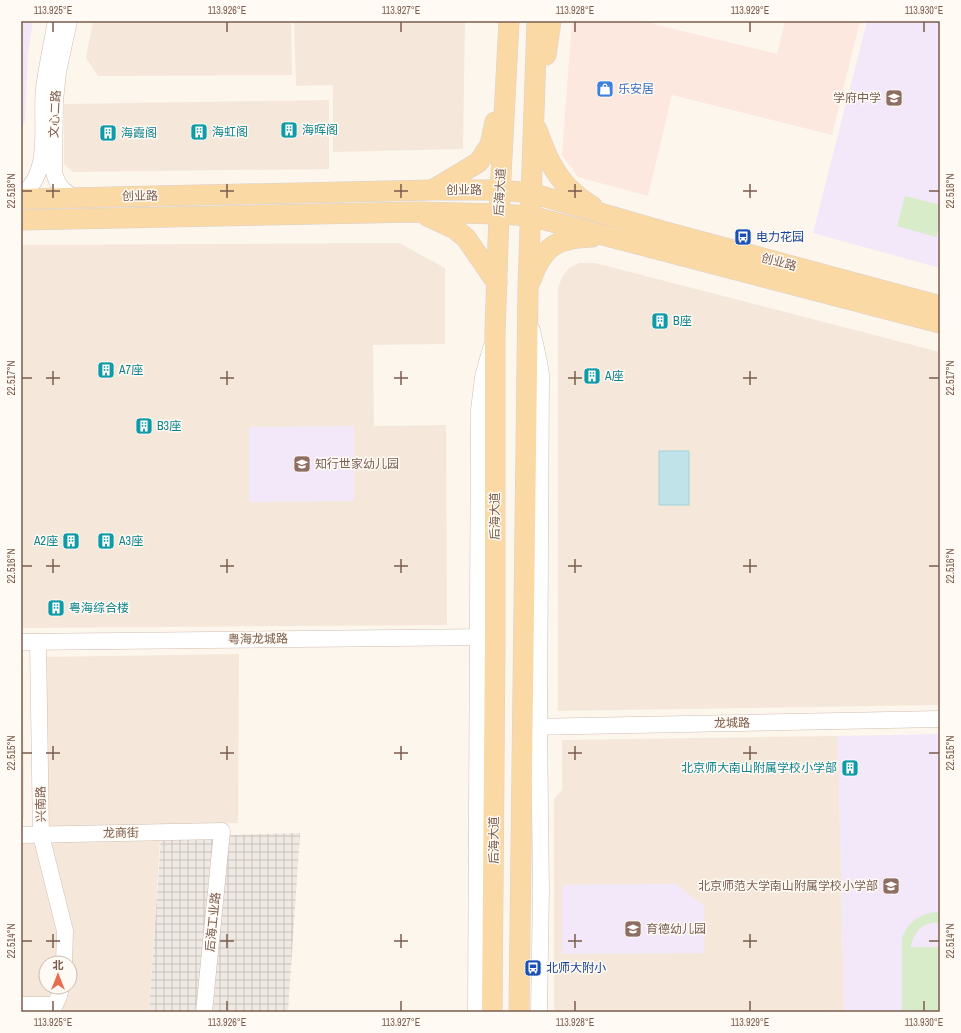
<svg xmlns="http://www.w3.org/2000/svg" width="961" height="1033" font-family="'Archivo Narrow','Noto Sans SC',sans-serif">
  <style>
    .residential { fill: #f5e8da; fill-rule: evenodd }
    .commercial { fill: #fde8e0 }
    .industrial { fill: url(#industrial-grid) }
    .education { fill: #f3e8fa }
    .grass { fill: #d8ecc9 }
    .water { fill: #bfe3e8; stroke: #a5d3da }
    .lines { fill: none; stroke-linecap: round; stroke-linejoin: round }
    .minor-casing { stroke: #d1beb0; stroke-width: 17 }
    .major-casing { stroke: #dad1cd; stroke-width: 21 }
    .minor { stroke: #fff; stroke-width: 16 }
    .major { stroke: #fbd9a5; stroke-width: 20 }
    .ticks { fill: none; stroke: #7a5c4d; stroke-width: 1.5 }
    .labels { text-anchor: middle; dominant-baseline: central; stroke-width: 3; stroke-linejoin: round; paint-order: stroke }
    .shop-label { font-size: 12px; fill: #366cbe; stroke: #fffaf3; text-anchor: start }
    .education-label { font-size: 12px; fill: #785e54; stroke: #fffaf3; text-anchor: end }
    .street-label { font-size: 12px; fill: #7a5c4d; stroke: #fffaf3 }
    .culture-label { font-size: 12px; fill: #0d838f; stroke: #fffaf3; text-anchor: start }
    .transit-label { font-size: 12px; fill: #164399; stroke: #fffaf3; text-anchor: start }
    .neatline { fill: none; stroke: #7a5c4d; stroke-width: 1.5 }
    .ticks-label { font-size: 10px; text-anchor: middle; fill: #7a5c4d }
  </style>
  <defs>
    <pattern id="industrial-grid" width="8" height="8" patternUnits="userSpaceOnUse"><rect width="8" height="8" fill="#efe9e4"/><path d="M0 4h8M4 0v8" fill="none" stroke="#c7c0bb"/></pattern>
  </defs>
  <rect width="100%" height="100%" fill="#fdf6ec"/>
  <g class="residential">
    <polygon points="93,21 291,21 292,75 98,76 86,58"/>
    <polygon points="294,21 465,21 463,149 333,152 333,85 296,86"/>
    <polygon points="329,100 329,169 73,172 64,164 64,104"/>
    <polygon points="399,243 445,268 445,344 373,345 374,426 446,425 447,625 21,628 21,245"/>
    <polygon points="579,263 595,263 940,352 940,705 558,711 558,288 562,277 569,268"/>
    <path d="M 239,654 L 238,823 L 161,825 L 149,1012 L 60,1012 L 64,997 L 21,997 L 21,837 L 48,837 L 44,657 ZM 46,963 L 70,963 L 70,987 L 46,987 Z"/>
    <polygon points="21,656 23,656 24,817 21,824"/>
    <polygon points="838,736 844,1012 554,1012 554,799 562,790 562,740"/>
  </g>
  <polygon class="commercial" points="572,21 641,21 777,54 785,21 860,21 832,135 672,95 648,196 578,177 562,155"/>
  <polygon class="industrial" points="300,833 288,1012 149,1012 161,837"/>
  <g class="education">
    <polygon points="21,21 33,21 28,53 25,121 21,131"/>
    <polygon points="867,21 940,21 940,268 813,233"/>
    <polygon points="354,426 354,501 249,502 249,427"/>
    <polygon points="940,734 940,1012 844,1012 838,736"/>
    <polygon points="676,884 704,906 704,953 562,954 562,885"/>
  </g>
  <g class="grass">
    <polygon points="905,196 940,205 940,222 936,237 897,226"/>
    <path d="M 936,912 L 940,912 L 940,923 C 924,921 913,931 911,947 L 940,947 L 940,1012 L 902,1012 L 902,938 C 908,922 919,914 936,912 Z"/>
  </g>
  <rect class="water" x="659" y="451" width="30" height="54"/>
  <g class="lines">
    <g class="minor-casing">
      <g id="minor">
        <path d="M 69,21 L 58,72 L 55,101 L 54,172 C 57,186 64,192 76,198"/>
        <path d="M 21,195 C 53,173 40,122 44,88 C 47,65 52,43 56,21"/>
        <polyline points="532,330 539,362 541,375 539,727 541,890 539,1012"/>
        <polyline points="21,642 488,637"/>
        <polyline points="38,642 41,835 65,931 64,963"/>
        <polyline points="529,727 940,719"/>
        <polyline points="21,835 222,831 204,1012"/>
        <polyline points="21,1005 55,1005"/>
        <polyline points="52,1012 59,996 61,987"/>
        <polyline points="476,1012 479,410 483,377 491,348"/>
      </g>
    </g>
    <g class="major-casing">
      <g id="major">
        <polyline points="546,55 551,21"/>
        <path d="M 537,130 C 549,164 560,187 592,206"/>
        <polyline points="434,189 479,162 490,145 495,122"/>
        <polyline points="21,199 432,190 500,190 531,193 666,232 940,306"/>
        <polyline points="427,216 455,229 466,238 497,283"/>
        <polyline points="21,220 417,212 499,214 530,216 940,323"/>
        <path d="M 531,280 C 543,246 557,238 592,237"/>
        <polyline points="492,1012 495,636 495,333 499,214 509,21"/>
        <polyline points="519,1012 528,289 537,21"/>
      </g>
    </g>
    <use href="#minor" class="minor"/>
    <use href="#major" class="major"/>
  </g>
  <path class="ticks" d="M 53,22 L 53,32M 227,22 L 227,32M 401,22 L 401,32M 575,22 L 575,32M 750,22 L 750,32M 924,22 L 924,32M 53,184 L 53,198M 227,184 L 227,198M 401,184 L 401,198M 575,184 L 575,198M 750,184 L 750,198M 22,191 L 32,191M 46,191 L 60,191M 220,191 L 234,191M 394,191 L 408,191M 568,191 L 582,191M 743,191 L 757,191M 929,191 L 939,191M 53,371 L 53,385M 227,371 L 227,385M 401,371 L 401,385M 575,371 L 575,385M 750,371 L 750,385M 22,378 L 32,378M 46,378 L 60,378M 220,378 L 234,378M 394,378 L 408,378M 568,378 L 582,378M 743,378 L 757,378M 929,378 L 939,378M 53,559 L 53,573M 227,559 L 227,573M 401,559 L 401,573M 575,559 L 575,573M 750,559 L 750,573M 22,566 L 32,566M 46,566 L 60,566M 220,566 L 234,566M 394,566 L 408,566M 568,566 L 582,566M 743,566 L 757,566M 929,566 L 939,566M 53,746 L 53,760M 227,746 L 227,760M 401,746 L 401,760M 575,746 L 575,760M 750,746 L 750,760M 22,753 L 32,753M 46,753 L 60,753M 220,753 L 234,753M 394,753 L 408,753M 568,753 L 582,753M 743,753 L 757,753M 929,753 L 939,753M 53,934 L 53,948M 227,934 L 227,948M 401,934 L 401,948M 575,934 L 575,948M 750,934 L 750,948M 22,941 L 32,941M 46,941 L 60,941M 220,941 L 234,941M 394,941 L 408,941M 568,941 L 582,941M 743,941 L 757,941M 929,941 L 939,941M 53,1001 L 53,1011M 227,1001 L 227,1011M 401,1001 L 401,1011M 575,1001 L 575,1011M 750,1001 L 750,1011M 924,1001 L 924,1011"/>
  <defs>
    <g id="shop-square" transform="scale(0.9)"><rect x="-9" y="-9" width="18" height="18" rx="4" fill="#3f7fe0" stroke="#fffaf3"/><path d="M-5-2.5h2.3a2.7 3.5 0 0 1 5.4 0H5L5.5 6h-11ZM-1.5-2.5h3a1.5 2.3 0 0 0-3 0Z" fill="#fff"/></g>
    <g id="school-square" transform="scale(0.9)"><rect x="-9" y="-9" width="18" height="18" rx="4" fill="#8d6e63" stroke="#fffaf3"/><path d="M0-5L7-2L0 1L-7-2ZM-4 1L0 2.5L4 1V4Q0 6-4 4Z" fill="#fff"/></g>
    <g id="building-square" transform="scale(0.9)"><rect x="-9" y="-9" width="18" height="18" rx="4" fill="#0f9aa8" stroke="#fffaf3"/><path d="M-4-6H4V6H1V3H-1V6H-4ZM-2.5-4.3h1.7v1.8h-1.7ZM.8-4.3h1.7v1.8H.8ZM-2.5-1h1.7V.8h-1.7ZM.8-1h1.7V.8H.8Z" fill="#fff"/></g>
    <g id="bus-square" transform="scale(0.9)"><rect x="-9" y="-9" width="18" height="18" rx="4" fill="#1a4fb4" stroke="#fffaf3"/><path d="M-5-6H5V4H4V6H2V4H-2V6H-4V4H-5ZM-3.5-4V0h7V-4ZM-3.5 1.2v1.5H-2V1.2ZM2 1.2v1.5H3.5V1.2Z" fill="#fff"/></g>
  </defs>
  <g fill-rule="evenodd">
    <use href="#shop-square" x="605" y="89"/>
    <use href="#school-square" x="894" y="98"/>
    <use href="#building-square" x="289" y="130"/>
    <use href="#building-square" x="199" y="132"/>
    <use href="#building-square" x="108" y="133"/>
    <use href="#bus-square" x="743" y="237"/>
    <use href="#building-square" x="660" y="321"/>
    <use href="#building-square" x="106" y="370"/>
    <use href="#building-square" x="592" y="376"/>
    <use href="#building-square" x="144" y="426"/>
    <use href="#school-square" x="302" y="464"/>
    <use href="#building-square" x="71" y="541"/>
    <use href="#building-square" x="106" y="541"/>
    <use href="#building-square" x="56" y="608"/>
    <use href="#building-square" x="850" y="768"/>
    <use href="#school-square" x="891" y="886"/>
    <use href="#school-square" x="633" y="929"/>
    <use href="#bus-square" x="533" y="968"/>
  </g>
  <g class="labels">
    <g class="shop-label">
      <text x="618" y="89">乐安居</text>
    </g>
    <g class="education-label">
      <text x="881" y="98">学府中学</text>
      <text x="315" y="464" text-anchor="start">知行世家幼儿园</text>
      <text x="878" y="886">北京师范大学南山附属学校小学部</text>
      <text x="646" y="929" text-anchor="start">育德幼儿园</text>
    </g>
    <g class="street-label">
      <text transform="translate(55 114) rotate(-87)">文心二路</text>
      <text x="464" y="190">创业路</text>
      <text transform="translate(500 192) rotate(-87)">后海大道</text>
      <text transform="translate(140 196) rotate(-1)">创业路</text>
      <text transform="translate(779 262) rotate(15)">创业路</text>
      <text transform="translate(495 516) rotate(-90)">后海大道</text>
      <text transform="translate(258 639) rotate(-1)">粤海龙城路</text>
      <text transform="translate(732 723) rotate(-1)">龙城路</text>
      <text transform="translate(41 804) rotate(-91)">兴南路</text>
      <text transform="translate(121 833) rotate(-1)">龙商街</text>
      <text transform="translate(494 840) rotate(-90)">后海大道</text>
      <text transform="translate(213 922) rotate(-84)">后海工业路</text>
    </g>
    <g class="culture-label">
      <text x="302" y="130">海晖阁</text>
      <text x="212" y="132">海虹阁</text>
      <text x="121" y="133">海霞阁</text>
      <text x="673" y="321">B座</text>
      <text x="119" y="370">A7座</text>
      <text x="605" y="376">A座</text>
      <text x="157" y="426">B3座</text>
      <text x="58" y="541" text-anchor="end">A2座</text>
      <text x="119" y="541">A3座</text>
      <text x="69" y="608">粤海综合楼</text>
      <text x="837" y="768" text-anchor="end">北京师大南山附属学校小学部</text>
    </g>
    <g class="transit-label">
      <text x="756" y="237">电力花园</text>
      <text x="546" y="968">北师大附小</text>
    </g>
  </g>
  <rect width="961" height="1033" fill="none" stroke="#fffaf3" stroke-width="44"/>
  <g transform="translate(58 975)"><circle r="19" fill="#fffaf3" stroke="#cabbb1"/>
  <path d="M0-3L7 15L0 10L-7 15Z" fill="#e76f51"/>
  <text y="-6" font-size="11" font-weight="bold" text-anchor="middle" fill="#7a5c4d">北</text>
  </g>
  <rect x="22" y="22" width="917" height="989" class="neatline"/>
  <g class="ticks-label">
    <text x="53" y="14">113.925°E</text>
    <text x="227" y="14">113.926°E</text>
    <text x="401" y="14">113.927°E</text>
    <text x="575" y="14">113.928°E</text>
    <text x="750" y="14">113.929°E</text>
    <text x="924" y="14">113.930°E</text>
    <text transform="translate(11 191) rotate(-90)" y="4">22.518°N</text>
    <text transform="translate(950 191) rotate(-90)" y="4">22.518°N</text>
    <text transform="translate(11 378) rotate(-90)" y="4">22.517°N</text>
    <text transform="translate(950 378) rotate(-90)" y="4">22.517°N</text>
    <text transform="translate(11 566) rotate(-90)" y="4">22.516°N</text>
    <text transform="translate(950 566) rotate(-90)" y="4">22.516°N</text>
    <text transform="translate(11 753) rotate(-90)" y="4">22.515°N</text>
    <text transform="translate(950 753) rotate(-90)" y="4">22.515°N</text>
    <text transform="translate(11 941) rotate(-90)" y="4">22.514°N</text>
    <text transform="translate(950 941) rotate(-90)" y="4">22.514°N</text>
    <text x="53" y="1026">113.925°E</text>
    <text x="227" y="1026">113.926°E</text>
    <text x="401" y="1026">113.927°E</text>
    <text x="575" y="1026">113.928°E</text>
    <text x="750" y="1026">113.929°E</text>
    <text x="924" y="1026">113.930°E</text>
  </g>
</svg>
